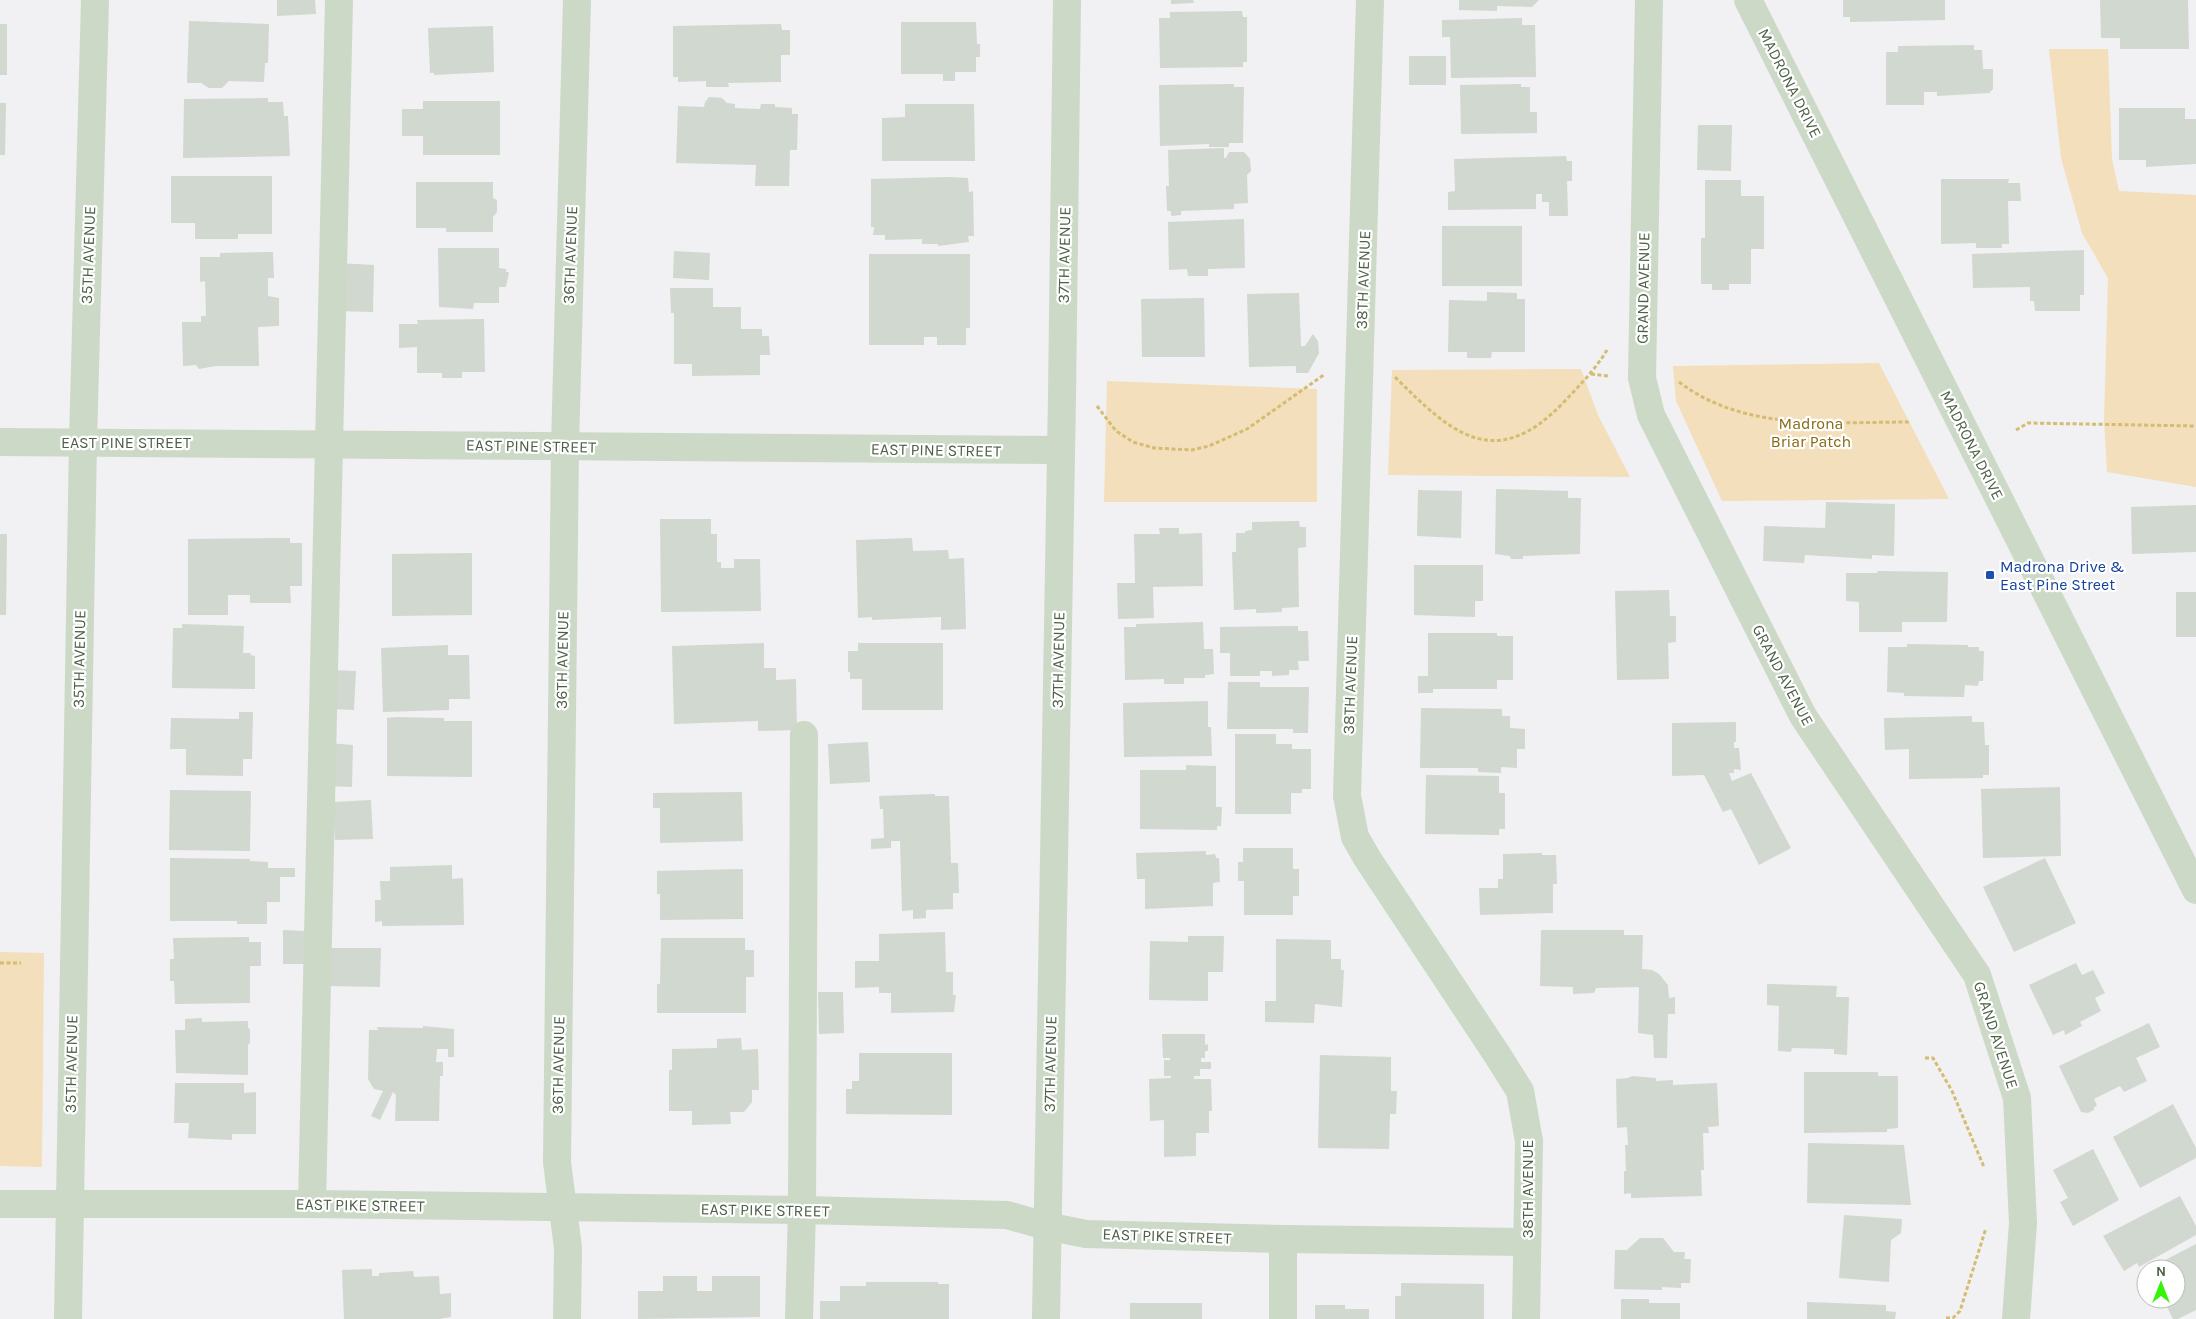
<svg xmlns="http://www.w3.org/2000/svg" width="2196" height="1319" font-family="Karla,sans-serif">
  <style>
    .green { fill: #f3dfbc }
    .building { fill: #d1d8cf }
    .lines { fill: none; stroke-linecap: round; stroke-linejoin: round }
    .path { stroke: #d4bc71; stroke-width: 3; stroke-dasharray: 4 2.5; stroke-linecap: butt }
    .minor { stroke: #cbd9c6; stroke-width: 28 }
    .transit-dot { fill: #1a4fb4; stroke: #fff; stroke-width: 2 }
    .labels { text-anchor: middle; dominant-baseline: central; stroke-width: 4.5; stroke-linejoin: round; paint-order: stroke }
    .street-label { font-size: 16px; fill: #4e6047; stroke: #fff }
    .park-label { font-size: 16px; fill: #896a10; stroke: #fff }
    .transit-label { font-size: 16px; fill: #164399; stroke: #fff; text-anchor: start }
  </style>
  <rect width="100%" height="100%" fill="#f1f0f3"/>
  <g class="green">
    <polygon points="2049,49 2108,49 2112,159 2119,191 2196,195 2196,487 2107,472 2104,421 2108,278 2082,233 2061,158"/>
    <polygon points="1879,363 1949,499 1722,501 1676,401 1673,366"/>
    <polygon points="1581,369 1598,415 1630,477 1388,475 1392,370"/>
    <polygon points="1107,381 1317,389 1317,502 1104,502"/>
    <polygon points="0,952 44,953 42,1167 0,1166"/>
  </g>
  <g class="building">
    <polygon points="277,0 315,0 316,14 277,16"/>
    <polygon points="1171,0 1193,0 1194,3 1171,4"/>
    <polygon points="1459,0 1539,0 1532,7 1497,6 1497,11 1459,10"/>
    <polygon points="1843,0 1945,0 1945,20 1850,22 1850,17 1843,17"/>
    <polygon points="2100,0 2188,0 2189,49 2120,49 2120,38 2101,38"/>
    <polygon points="1242,11 1243,17 1247,17 1247,62 1243,62 1243,67 1160,68 1159,18 1170,18 1170,12"/>
    <polygon points="1522,18 1522,25 1535,25 1536,77 1451,78 1450,37 1442,37 1442,20"/>
    <polygon points="189,21 269,24 268,63 265,63 264,82 229,81 222,88 209,88 201,83 187,83"/>
    <polygon points="901,22 976,22 977,44 980,44 980,57 976,57 976,72 955,72 955,81 943,81 943,74 901,74"/>
    <rect x="0" y="24" width="7" height="51"/>
    <polygon points="781,24 782,30 790,30 790,55 781,55 781,82 728,83 729,87 706,87 706,81 678,82 678,77 673,77 673,26"/>
    <polygon points="493,26 494,72 434,75 434,73 430,73 428,28"/>
    <polygon points="1974,45 1974,50 1982,50 1983,69 1993,69 1993,89 1989,93 1937,96 1937,92 1924,92 1924,105 1886,105 1886,52 1898,52 1898,46"/>
    <rect x="1409" y="56" width="37" height="29"/>
    <polygon points="1234,84 1234,87 1244,87 1243,143 1229,143 1229,147 1209,147 1209,144 1160,146 1159,85"/>
    <polygon points="1521,84 1521,87 1530,87 1530,112 1537,112 1537,133 1461,134 1460,85"/>
    <polygon points="709,97 722,98 727,103 735,104 735,108 760,109 761,104 775,104 775,107 792,108 792,114 798,114 797,150 790,150 789,186 755,186 756,165 676,163 678,106 704,107 705,102"/>
    <polygon points="268,98 268,102 283,102 284,116 288,116 290,156 183,158 184,99"/>
    <polygon points="423,101 500,101 500,155 423,155 423,136 402,136 402,109 423,109"/>
    <polygon points="0,103 6,103 5,155 0,155"/>
    <polygon points="905,104 974,104 975,161 882,161 882,118 905,117"/>
    <polygon points="2119,108 2185,108 2185,119 2196,119 2196,164 2146,167 2146,160 2119,160"/>
    <polygon points="1698,125 1732,125 1731,171 1697,170"/>
    <polygon points="1224,148 1224,158 1226,158 1229,152 1244,152 1250,159 1251,171 1247,175 1248,203 1234,204 1234,209 1181,211 1181,215 1171,216 1171,211 1167,211 1166,186 1169,186 1168,150"/>
    <polygon points="1566,156 1567,161 1572,161 1572,181 1567,181 1568,216 1549,216 1549,202 1542,202 1542,194 1536,194 1536,209 1448,210 1448,192 1455,191 1454,159"/>
    <polygon points="171,176 272,176 272,234 238,234 238,239 195,239 195,223 171,223"/>
    <polygon points="948,177 968,178 969,192 973,191 974,236 968,236 969,242 938,246 938,244 922,244 922,239 885,240 885,235 873,235 874,227 871,227 871,179"/>
    <polygon points="1941,179 2009,179 2008,183 2020,183 2021,201 2008,201 2009,244 2002,244 2002,248 1976,248 1976,243 1941,244"/>
    <polygon points="1705,180 1741,180 1741,196 1764,196 1764,249 1751,249 1751,284 1729,284 1729,290 1712,290 1712,284 1701,284 1701,238 1705,238"/>
    <polygon points="416,182 493,182 493,198 497,200 497,212 493,217 493,232 446,232 446,228 416,228"/>
    <polygon points="1244,219 1245,268 1208,269 1208,276 1188,276 1187,269 1169,270 1168,222"/>
    <rect x="1442" y="226" width="80" height="60"/>
    <polygon points="438,248 499,248 499,268 506,269 506,272 509,272 506,287 499,287 499,303 474,303 473,309 439,307"/>
    <polygon points="2084,250 2084,295 2080,295 2080,311 2035,311 2034,301 2030,301 2030,287 1973,288 1972,254"/>
    <polygon points="674,251 710,253 709,280 673,278"/>
    <polygon points="273,252 274,278 268,278 268,296 279,298 279,326 258,327 259,366 216,366 199,369 196,365 183,366 182,322 201,322 201,316 206,316 205,281 200,282 200,257 220,257 220,253"/>
    <polygon points="869,254 970,254 970,328 966,328 966,345 937,345 937,337 924,337 924,345 869,345"/>
    <polygon points="337,263 374,265 373,312 336,311"/>
    <polygon points="670,288 713,288 713,307 741,307 741,329 762,329 762,336 769,336 770,355 760,355 760,375 692,376 692,364 674,364 674,313 671,313"/>
    <polygon points="1487,292 1517,293 1517,299 1525,299 1525,352 1492,352 1491,358 1467,358 1467,352 1448,352 1449,300 1487,301"/>
    <polygon points="1299,293 1301,346 1305,346 1313,334 1318,341 1319,353 1308,373 1296,373 1296,366 1249,367 1247,294"/>
    <polygon points="1204,298 1205,357 1142,357 1141,299"/>
    <polygon points="484,319 485,372 462,372 462,378 442,378 442,373 417,373 417,347 399,348 399,324 418,324 417,320"/>
    <polygon points="1496,489 1568,491 1568,498 1581,498 1580,554 1523,556 1523,559 1511,559 1510,556 1495,554"/>
    <polygon points="1418,490 1462,491 1461,538 1417,536"/>
    <polygon points="1826,502 1895,504 1894,556 1872,555 1872,559 1805,555 1804,563 1763,561 1764,526 1825,528"/>
    <polygon points="2196,505 2196,552 2132,554 2131,507"/>
    <polygon points="660,519 711,519 711,534 717,534 717,562 721,562 721,568 734,568 734,559 760,559 761,611 661,612"/>
    <polygon points="1299,521 1300,527 1306,527 1306,547 1298,548 1299,607 1282,608 1282,612 1256,613 1256,609 1234,610 1232,552 1236,552 1236,533 1245,533 1245,531 1252,530 1252,522"/>
    <polygon points="1159,528 1179,528 1179,534 1202,533 1203,586 1153,587 1154,618 1118,619 1117,583 1135,583 1134,534 1160,534"/>
    <polygon points="0,534 7,534 6,615 0,615"/>
    <polygon points="290,538 290,543 302,543 302,586 290,586 291,603 250,603 250,595 228,595 228,615 188,615 188,539"/>
    <polygon points="912,538 913,551 948,550 949,559 964,558 966,629 941,630 941,617 872,620 872,617 858,618 856,540"/>
    <polygon points="472,553 472,615 392,616 392,554"/>
    <polygon points="1414,565 1483,565 1483,601 1475,601 1475,617 1414,615"/>
    <polygon points="1878,571 1948,572 1947,622 1902,622 1902,632 1859,632 1859,602 1846,601 1846,573 1877,573"/>
    <polygon points="1669,590 1670,616 1676,616 1676,642 1668,643 1669,679 1617,680 1615,591"/>
    <rect x="2176" y="592" width="20" height="45"/>
    <polygon points="1203,622 1204,649 1213,649 1214,674 1205,675 1205,678 1184,678 1184,684 1164,684 1164,679 1125,680 1124,627 1136,627 1136,624"/>
    <polygon points="182,624 244,626 243,653 251,653 250,655 255,656 255,689 172,688 173,628 182,628"/>
    <polygon points="1298,626 1298,631 1308,631 1309,661 1298,661 1299,670 1289,670 1289,675 1272,676 1272,671 1260,671 1260,676 1230,676 1230,653 1220,653 1220,627"/>
    <polygon points="1428,633 1497,633 1497,636 1513,636 1513,680 1497,680 1497,689 1433,689 1433,693 1418,693 1418,676 1428,676"/>
    <polygon points="764,643 764,668 776,668 776,680 796,679 797,730 758,731 758,721 674,724 672,646"/>
    <polygon points="858,643 943,643 943,710 862,710 862,679 850,679 850,672 848,672 848,651 858,651"/>
    <polygon points="1907,644 1968,645 1968,647 1979,647 1979,651 1984,651 1983,681 1979,681 1978,686 1965,685 1964,697 1904,696 1904,693 1887,692 1888,647 1907,647"/>
    <polygon points="448,645 448,655 469,655 470,699 449,699 449,710 383,712 381,648"/>
    <polygon points="332,670 356,671 354,710 331,709"/>
    <polygon points="1228,682 1260,682 1260,687 1309,687 1308,733 1293,733 1293,729 1227,729"/>
    <polygon points="1208,701 1208,727 1211,727 1212,756 1124,757 1123,703"/>
    <polygon points="1421,708 1502,709 1502,716 1510,716 1510,728 1525,729 1525,749 1517,749 1517,768 1501,767 1501,773 1478,772 1478,768 1420,768"/>
    <polygon points="239,712 253,712 252,759 243,759 243,776 186,775 186,749 170,749 171,718 239,719"/>
    <polygon points="1972,716 1972,722 1984,722 1985,745 1989,745 1989,775 1983,775 1983,778 1909,779 1909,749 1885,750 1884,718"/>
    <polygon points="396,717 444,718 444,721 472,721 472,777 387,776 387,718"/>
    <polygon points="1736,722 1736,742 1734,742 1734,748 1739,748 1741,770 1734,769 1734,773 1729,773 1732,781 1751,773 1791,848 1759,865 1731,809 1723,812 1704,775 1672,776 1672,723"/>
    <polygon points="1235,734 1276,734 1276,744 1292,744 1292,749 1311,749 1311,789 1302,789 1302,793 1291,793 1291,814 1235,814"/>
    <polygon points="868,742 870,782 830,784 828,744"/>
    <polygon points="329,743 353,745 352,787 328,786"/>
    <polygon points="1186,765 1216,766 1216,807 1222,807 1221,826 1217,826 1217,830 1140,829 1140,770 1186,770"/>
    <polygon points="1426,775 1499,776 1499,793 1505,793 1505,829 1499,829 1499,835 1425,834"/>
    <polygon points="2060,787 2061,856 1983,858 1981,789"/>
    <polygon points="170,790 251,791 250,851 169,850"/>
    <polygon points="742,792 743,841 660,843 660,808 653,808 653,793"/>
    <polygon points="935,794 935,796 949,796 951,863 958,863 959,893 953,893 953,909 926,910 926,918 913,919 913,910 902,911 900,841 891,841 891,848 871,849 871,839 884,838 883,809 880,809 879,796"/>
    <polygon points="371,800 373,839 335,840 333,802"/>
    <polygon points="1243,848 1293,848 1293,869 1299,869 1299,896 1293,896 1293,915 1244,915 1244,881 1238,881 1238,862 1243,862"/>
    <polygon points="1206,851 1206,855 1215,854 1216,858 1219,858 1220,882 1213,883 1213,906 1145,909 1145,879 1137,879 1136,853"/>
    <polygon points="1542,853 1542,855 1556,855 1557,884 1553,884 1553,913 1480,915 1479,888 1498,888 1498,879 1503,879 1503,854"/>
    <polygon points="170,858 250,859 250,861 268,862 268,868 295,868 295,877 280,877 280,902 267,902 267,924 237,924 237,921 170,921"/>
    <polygon points="2045,858 2076,923 2014,952 1983,887"/>
    <polygon points="452,865 452,879 463,878 464,925 382,926 382,921 375,922 375,900 381,900 380,881 390,881 390,867"/>
    <polygon points="743,869 743,919 660,920 660,894 657,894 657,871"/>
    <polygon points="283,930 305,931 305,964 283,964"/>
    <polygon points="1541,930 1624,930 1624,935 1643,935 1642,969 1652,970 1659,974 1668,985 1669,998 1675,997 1675,1014 1668,1014 1667,1058 1654,1058 1653,1035 1638,1033 1639,987 1596,988 1594,993 1573,994 1573,987 1540,986"/>
    <polygon points="945,932 946,972 953,972 953,995 956,995 954,1012 891,1013 891,993 879,993 879,987 855,988 855,961 879,961 879,934"/>
    <polygon points="1188,936 1224,936 1223,972 1208,972 1208,1001 1149,1000 1150,941 1188,942"/>
    <polygon points="249,937 249,942 261,942 261,966 250,966 250,1003 175,1004 174,981 170,981 170,959 174,959 173,938"/>
    <polygon points="661,938 745,938 745,950 754,950 754,977 746,977 746,1013 657,1013 657,984 660,984"/>
    <polygon points="1276,939 1331,940 1331,959 1341,959 1341,970 1344,970 1342,1007 1315,1004 1314,1023 1265,1022 1265,1001 1276,1001"/>
    <polygon points="328,948 381,948 380,987 327,986"/>
    <polygon points="2076,963 2082,975 2093,970 2105,993 2095,998 2101,1011 2080,1022 2082,1026 2065,1035 2064,1030 2053,1035 2029,985"/>
    <polygon points="1767,984 1837,986 1836,997 1849,997 1847,1055 1834,1054 1834,1049 1792,1048 1791,1052 1778,1051 1779,1006 1767,1005"/>
    <polygon points="818,992 843,992 844,1033 819,1034"/>
    <polygon points="202,1018 202,1022 248,1021 248,1028 250,1029 250,1043 248,1045 248,1075 176,1073 175,1030 185,1030 185,1019"/>
    <polygon points="2149,1023 2160,1047 2136,1058 2147,1081 2124,1092 2120,1086 2094,1099 2097,1106 2094,1107 2094,1110 2088,1113 2081,1112 2059,1066"/>
    <polygon points="423,1026 454,1029 454,1057 448,1057 448,1049 437,1049 436,1062 443,1062 443,1076 440,1076 439,1121 395,1121 396,1095 393,1092 380,1120 371,1116 383,1091 374,1089 368,1079 369,1030 378,1030 377,1027 423,1028"/>
    <polygon points="1162,1034 1205,1034 1205,1045 1208,1044 1208,1051 1205,1051 1205,1058 1201,1058 1201,1062 1211,1062 1211,1069 1200,1069 1200,1076 1194,1076 1194,1079 1211,1079 1212,1111 1209,1111 1209,1133 1196,1133 1196,1156 1164,1157 1164,1120 1150,1121 1149,1079 1171,1078 1171,1076 1164,1076 1164,1060 1170,1060 1170,1058 1163,1058"/>
    <polygon points="741,1038 742,1050 758,1049 759,1090 752,1090 752,1102 744,1112 730,1112 731,1124 692,1125 692,1111 669,1111 669,1070 672,1070 672,1049 717,1048 717,1039"/>
    <polygon points="859,1053 952,1053 952,1115 846,1114 846,1089 852,1089 852,1081 859,1081"/>
    <polygon points="1320,1055 1391,1057 1391,1091 1397,1091 1396,1114 1390,1114 1389,1149 1318,1148"/>
    <polygon points="1804,1072 1878,1072 1878,1076 1898,1076 1898,1128 1887,1129 1887,1132 1804,1133"/>
    <polygon points="1632,1076 1656,1078 1656,1081 1673,1080 1673,1085 1717,1083 1719,1126 1708,1127 1709,1133 1703,1133 1704,1170 1701,1170 1702,1196 1631,1198 1631,1193 1624,1194 1624,1171 1626,1171 1625,1145 1628,1145 1627,1127 1617,1128 1616,1079 1628,1078"/>
    <polygon points="175,1083 244,1083 244,1093 256,1092 256,1134 232,1134 232,1140 188,1138 189,1123 174,1123"/>
    <polygon points="2173,1104 2196,1148 2196,1158 2140,1188 2113,1137"/>
    <polygon points="1808,1143 1904,1145 1911,1205 1807,1203"/>
    <polygon points="2093,1149 2119,1200 2073,1226 2060,1202 2068,1198 2053,1170"/>
    <polygon points="2180,1196 2196,1226 2196,1235 2139,1267 2137,1263 2124,1271 2103,1236"/>
    <polygon points="1844,1215 1902,1219 1901,1233 1891,1240 1889,1282 1839,1278"/>
    <polygon points="1640,1238 1663,1238 1674,1252 1685,1252 1684,1259 1691,1259 1690,1283 1681,1283 1681,1288 1662,1287 1662,1290 1614,1289 1615,1250 1627,1250"/>
    <polygon points="2196,1244 2196,1310 2178,1319 2173,1319 2163,1299 2176,1299 2176,1269 2148,1269"/>
    <polygon points="372,1269 372,1276 379,1276 379,1273 413,1271 414,1277 439,1276 440,1294 451,1293 451,1317 439,1319 344,1319 342,1270"/>
    <polygon points="663,1276 697,1276 697,1291 712,1291 712,1276 760,1276 760,1317 638,1319 638,1291 663,1291"/>
    <polygon points="866,1282 938,1282 938,1284 949,1284 949,1319 820,1319 820,1301 840,1301 840,1286 866,1286"/>
    <polygon points="1401,1283 1484,1284 1484,1319 1395,1319 1395,1296 1401,1296"/>
    <polygon points="1621,1299 1649,1299 1649,1303 1680,1303 1680,1319 1621,1319"/>
    <polygon points="1807,1302 1886,1305 1886,1311 1896,1312 1895,1319 1807,1319"/>
    <rect x="1130" y="1303" width="72" height="16"/>
    <polygon points="1315,1305 1345,1305 1345,1309 1369,1309 1369,1319 1315,1319"/>
  </g>
  <g class="lines">
    <g class="path">
      <polyline points="1591,374 1608,376"/>
      <path d="M 1395,377 C 1452,434 1495,473 1563,403 C 1579,386 1595,370 1607,350"/>
      <path d="M 1679,382 C 1745,432 1831,422 1909,422"/>
      <polyline points="1097,406 1116,431 1133,442 1154,448 1192,450 1209,446 1247,429 1325,374"/>
      <polyline points="2016,430 2028,423 2196,426"/>
      <polyline points="0,963 21,963"/>
      <polyline points="1925,1058 1933,1058 1952,1091 1984,1167"/>
      <polyline points="1946,1318 1953,1318 1960,1311 1986,1228"/>
    </g>
    <g class="minor">
      <polyline points="1370,0 1347,796 1355,837 1367,858 1498,1056 1520,1091 1529,1141 1526,1319"/>
      <polyline points="1649,0 1642,378 1651,415 1803,716 1977,975 2017,1098 2023,1223 2016,1319"/>
      <polyline points="1748,0 2196,890"/>
      <polyline points="0,442 1061,450"/>
      <polyline points="0,1204 312,1204 802,1210 1007,1215 1046,1226 1086,1234 1283,1239 1527,1242"/>
      <polyline points="312,1204 339,0"/>
      <polyline points="68,1319 83,441 95,0"/>
      <polyline points="567,1319 568,1248 557,1162 565,446 577,0"/>
      <polyline points="799,1319 802,1210 804,735"/>
      <polyline points="1046,1319 1062,396 1067,0"/>
      <polyline points="1283,1319 1283,1239"/>
    </g>
  </g>
  <rect class="transit-dot" x="1985" y="570" width="10" height="10" rx="2.5"/>
  <g class="labels">
    <g class="street-label">
      <text transform="translate(1790 83) rotate(63)">MADRONA DRIVE</text>
      <text transform="translate(88 255) rotate(-88)">35TH AVENUE</text>
      <text transform="translate(570 255) rotate(-88)">36TH AVENUE</text>
      <text transform="translate(1064 255) rotate(-89)">37TH AVENUE</text>
      <text transform="translate(1363 280) rotate(-88)">38TH AVENUE</text>
      <text transform="translate(1643 288) rotate(-89)">GRAND AVENUE</text>
      <text x="126" y="442">EAST PINE STREET</text>
      <text transform="translate(1972 445) rotate(63)">MADRONA DRIVE</text>
      <text transform="translate(531 446) rotate(1)">EAST PINE STREET</text>
      <text transform="translate(936 450) rotate(1)">EAST PINE STREET</text>
      <text transform="translate(79 659) rotate(-89)">35TH AVENUE</text>
      <text transform="translate(562 660) rotate(-89)">36TH AVENUE</text>
      <text transform="translate(1058 660) rotate(-89)">37TH AVENUE</text>
      <text transform="translate(1783 675) rotate(62)">GRAND AVENUE</text>
      <text transform="translate(1350 685) rotate(-88)">38TH AVENUE</text>
      <text transform="translate(1996 1035) rotate(72)">GRAND AVENUE</text>
      <text transform="translate(71 1064) rotate(-89)">35TH AVENUE</text>
      <text transform="translate(1050 1064) rotate(-89)">37TH AVENUE</text>
      <text transform="translate(558 1065) rotate(-89)">36TH AVENUE</text>
      <text transform="translate(1527 1189) rotate(-90)">38TH AVENUE</text>
      <text transform="translate(360 1205) rotate(1)">EAST PIKE STREET</text>
      <text transform="translate(765 1210) rotate(1)">EAST PIKE STREET</text>
      <text transform="translate(1167 1236) rotate(2)">EAST PIKE STREET</text>
    </g>
    <g class="park-label">
      <text x="1811" y="423">Madrona<tspan x="1811" dy="18">Briar Patch</tspan></text>
    </g>
    <g class="transit-label">
      <text x="2000" y="566">Madrona Drive &amp;<tspan x="2000" dy="18">East Pine Street</tspan></text>
    </g>
  </g>
  <g transform="translate(2161 1284)"><circle r="24" fill="#ffffff" stroke="#b8bfb5"/>
  <path d="M0-4L9 19L0 12L-9 19Z" fill="#37f30a"/>
  <text y="-8" font-size="14" font-weight="bold" text-anchor="middle" fill="#4e6047">N</text>
  </g>
</svg>
